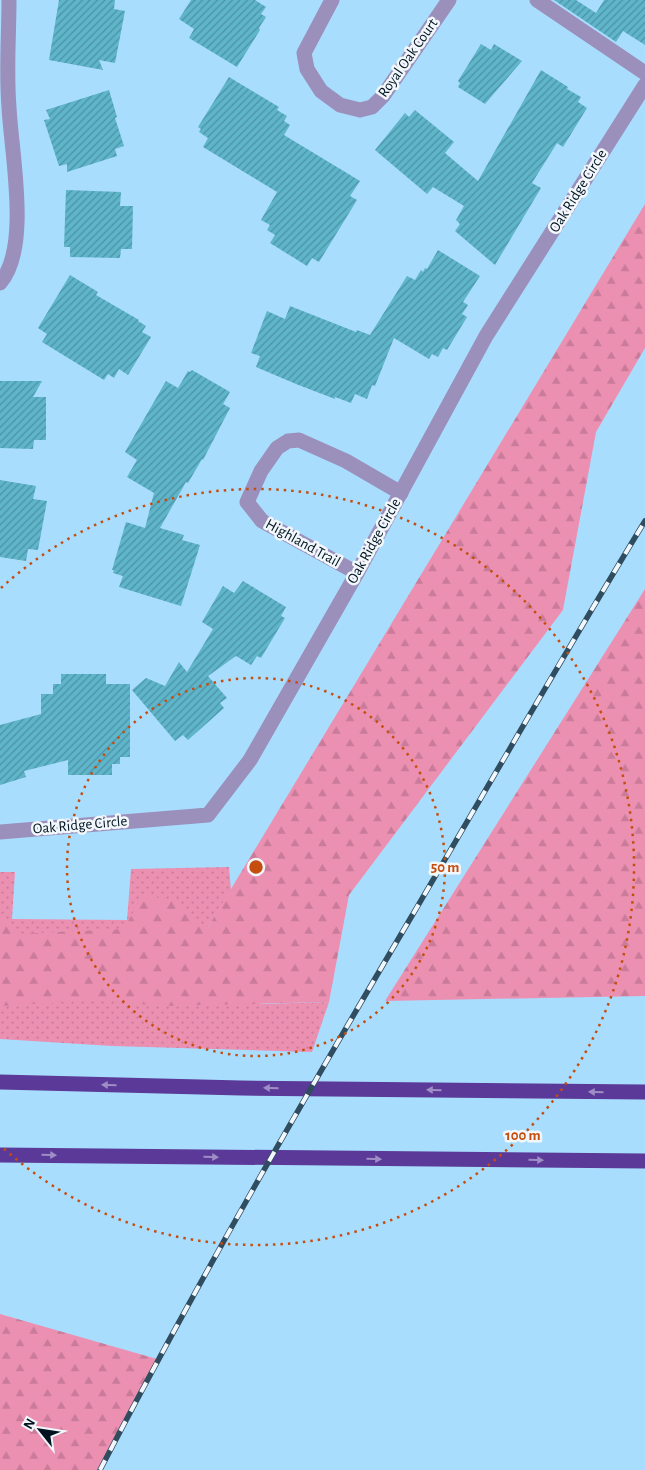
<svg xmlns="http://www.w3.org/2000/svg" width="645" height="1470" font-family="'Alegreya Sans',sans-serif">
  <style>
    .green { fill: url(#green-dots) }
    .forest { fill: url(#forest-firs) }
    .building { fill: url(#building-hatch) }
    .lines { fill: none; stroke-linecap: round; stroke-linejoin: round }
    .minor { stroke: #9b8fbc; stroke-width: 15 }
    .highway { stroke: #5b3998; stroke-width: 15 }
    .rail-casing { stroke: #304c5f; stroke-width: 5.5 }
    .rail { stroke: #f1f7fb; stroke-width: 4; stroke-dasharray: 11; stroke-linecap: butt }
    .oneway { fill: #9e8ec5 }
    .ring { fill: none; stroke: #c54e0f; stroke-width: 2.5; stroke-dasharray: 2.5 5 }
    .labels { text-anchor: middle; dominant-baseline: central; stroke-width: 5; stroke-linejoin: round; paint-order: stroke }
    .street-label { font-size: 15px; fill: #001220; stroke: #f1f7fb }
    .centre { fill: #c54e0f; stroke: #f1f7fb; stroke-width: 2.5 }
    .ring-label { font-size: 15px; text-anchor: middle; font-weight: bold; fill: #c54e0f; stroke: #f1f7fb; stroke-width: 5; stroke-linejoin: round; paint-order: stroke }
  </style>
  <defs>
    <pattern id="green-dots" width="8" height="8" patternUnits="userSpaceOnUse" patternTransform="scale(1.25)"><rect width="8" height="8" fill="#ec90b2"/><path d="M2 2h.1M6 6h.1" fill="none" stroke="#c97b99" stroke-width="1.8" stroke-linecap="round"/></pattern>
    <pattern id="forest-firs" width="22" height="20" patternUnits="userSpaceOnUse" patternTransform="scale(1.25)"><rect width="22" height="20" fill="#ec90b2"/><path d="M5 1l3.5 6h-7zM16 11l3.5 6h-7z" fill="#c97b99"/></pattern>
    <pattern id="building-hatch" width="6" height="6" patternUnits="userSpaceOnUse" patternTransform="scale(1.25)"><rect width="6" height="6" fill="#5fb5ca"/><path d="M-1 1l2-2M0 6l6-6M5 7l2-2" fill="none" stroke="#4c92a4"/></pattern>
  </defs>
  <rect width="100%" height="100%" fill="#a9ddfe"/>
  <polygon class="green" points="229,867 231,890 208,927 261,1004 329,1002 312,1052 112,1046 0,1039 0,872 15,872 12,919 127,920 131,869"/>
  <g class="forest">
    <polygon points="645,204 645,348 596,432 563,610 349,895 329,1002 160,1006 101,1000 0,1006 0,917 15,934 124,929 143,894 178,903 191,919 208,927"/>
    <polygon points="645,589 645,996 385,1001"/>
    <polygon points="0,1314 157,1359 100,1470 0,1470"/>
  </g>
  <g class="building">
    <polygon points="59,0 115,0 114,9 125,11 115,63 99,60 103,70 49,60"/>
    <polygon points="191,0 255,0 266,7 261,14 266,17 259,28 260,30 237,67 189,38 194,29 179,19"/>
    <polygon points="554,0 576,0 596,13 604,0 645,0 645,45 623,31 616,42"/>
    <polygon points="481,44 491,50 494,44 522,61 485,104 458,87 460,83 458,81"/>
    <polygon points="541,70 568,87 567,89 581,97 578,102 587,108 563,147 557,143 532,183 541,188 495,265 455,231 460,224 456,220 464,206 433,187 427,194 375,150 405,113 409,117 415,110 454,142 445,153 478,181"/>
    <polygon points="229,77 279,107 277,110 287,116 284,121 290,125 284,135 360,181 350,196 357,200 319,262 312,258 307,266 270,243 275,235 267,230 270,225 261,220 277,192 203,147 208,138 199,132 201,129 198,127"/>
    <polygon points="109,90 117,117 115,118 124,146 115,149 117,156 67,172 67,164 59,166 44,120 50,119 46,110"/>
    <polygon points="66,190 121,192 120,206 133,206 132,249 121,249 120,258 70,257 70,247 64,247"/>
    <polygon points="438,250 480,276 463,302 468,305 462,314 467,317 447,350 443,348 438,357 432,354 429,359 394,338 375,386 372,385 367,399 355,394 351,403 335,397 335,399 296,384 256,367 260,356 251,353 267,311 285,319 290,306 356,332 357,330 370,335 407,276 415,280 421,270 423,272 425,268 427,269"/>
    <polygon points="70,275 98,292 96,295 139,320 138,321 146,326 142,332 151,337 128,375 119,369 114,378 108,374 104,380 42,342 47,334 38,328"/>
    <polygon points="192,370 230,392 223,404 230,408 203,460 202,459 188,483 186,482 160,528 184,535 182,540 200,545 181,606 119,587 123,576 113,573 114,570 112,570 126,522 145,528 154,493 127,477 137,460 125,452 166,381 178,388 188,371 190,372"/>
    <polygon points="0,381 42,381 33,397 46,397 46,440 34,440 33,449 0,448"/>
    <polygon points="0,480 36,486 33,499 47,501 38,550 28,549 26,561 0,557"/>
    <polygon points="243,581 286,607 281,616 285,618 261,658 257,656 251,665 236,656 208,676 227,698 220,703 224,708 188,740 183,735 175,741 132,690 146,678 165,686 179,662 187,672 213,629 202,622 223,586 234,593"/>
    <polygon points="61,674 106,674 106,684 130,684 130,757 120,757 120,764 112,764 112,775 68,775 68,760 24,771 26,777 0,785 0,725 41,714 41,694 53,694 53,684 61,684"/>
  </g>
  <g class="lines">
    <g class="minor">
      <polyline points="332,0 304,53 307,69 321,91 340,105 360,110 372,107 383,96 449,0"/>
      <polyline points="537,0 645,73"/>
      <path d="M 0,283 C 31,248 11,152 9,107 C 6,72 9,35 9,0"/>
      <polyline points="357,573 262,521 247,502 261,471 277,448 288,441 299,440 346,461 401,493"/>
      <polyline points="0,832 208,815 250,760 357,573 486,336 645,85"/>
    </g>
    <g class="highway">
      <polyline points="0,1082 241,1088 645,1092"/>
      <polyline points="0,1155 645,1161"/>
    </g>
    <g class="rail-casing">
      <path id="rail" d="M 100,1470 C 198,1281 305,1097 413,914 C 490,783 566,651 645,521"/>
    </g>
    <use href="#rail" class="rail"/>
  </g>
  <defs><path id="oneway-solid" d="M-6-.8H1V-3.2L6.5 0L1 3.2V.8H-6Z" transform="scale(1.25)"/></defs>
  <g class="oneway">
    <use href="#oneway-solid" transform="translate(109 1085) rotate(-179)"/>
    <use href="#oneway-solid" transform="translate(271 1088) rotate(-179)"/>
    <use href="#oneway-solid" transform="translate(434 1090) rotate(-179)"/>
    <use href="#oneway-solid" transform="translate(596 1092) rotate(-179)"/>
    <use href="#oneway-solid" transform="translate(49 1155) rotate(1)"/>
    <use href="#oneway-solid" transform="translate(211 1157) rotate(1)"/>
    <use href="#oneway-solid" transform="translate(374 1159) rotate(1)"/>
    <use href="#oneway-solid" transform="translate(536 1160) rotate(1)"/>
  </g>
  <g class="ring">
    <circle cx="256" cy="867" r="189"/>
    <path d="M1 588A378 378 0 1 1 1 1146"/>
  </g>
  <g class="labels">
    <g class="street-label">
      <text transform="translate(408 58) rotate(-55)">Royal Oak Court</text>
      <text transform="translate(578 191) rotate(-58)">Oak Ridge Circle</text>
      <text transform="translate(374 541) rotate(-61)">Oak Ridge Circle</text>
      <text transform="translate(303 543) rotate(29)">Highland Trail</text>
      <text transform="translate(80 825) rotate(-5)">Oak Ridge Circle</text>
    </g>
  </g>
  <circle cx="256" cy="867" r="8" class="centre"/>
  <g class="ring-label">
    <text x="445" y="872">50 m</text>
    <text x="523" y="1140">100 m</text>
  </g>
  <g transform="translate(40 1430) rotate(300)" stroke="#f1f7fb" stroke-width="4" paint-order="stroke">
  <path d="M0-4L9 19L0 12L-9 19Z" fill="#001220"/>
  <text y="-8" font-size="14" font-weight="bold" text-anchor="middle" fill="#001220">N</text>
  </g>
</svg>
